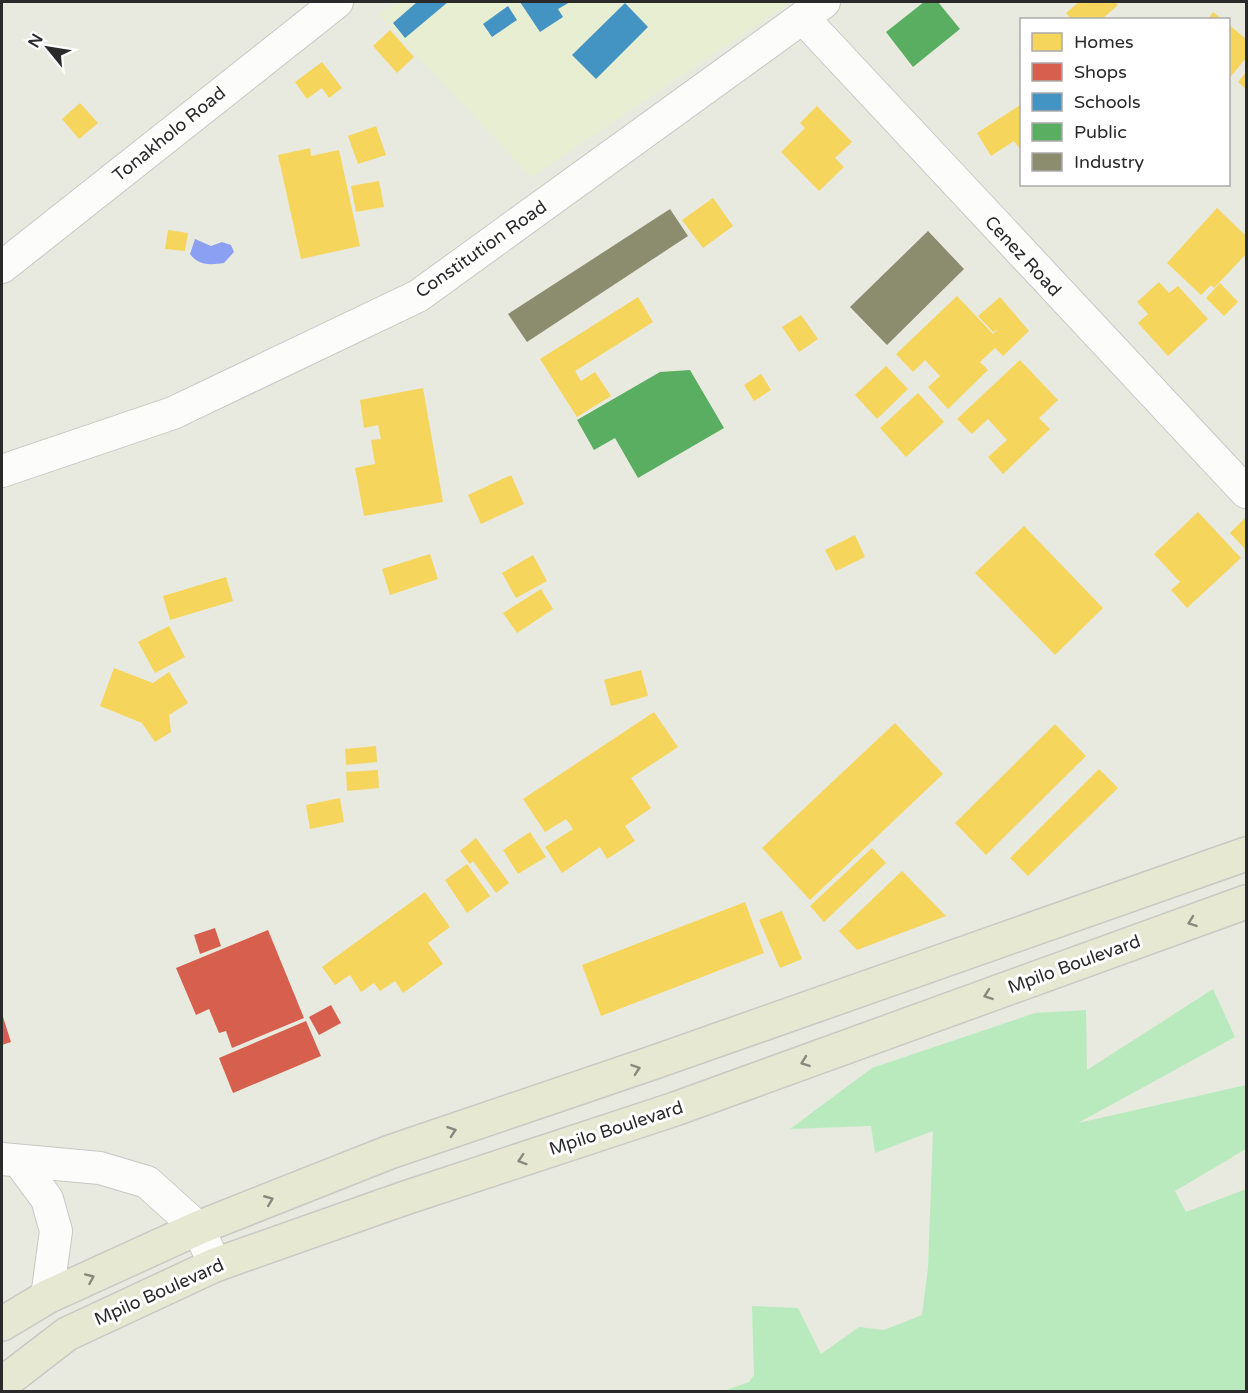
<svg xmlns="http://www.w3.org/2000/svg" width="1248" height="1393" font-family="'Varela Round',sans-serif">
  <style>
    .education { fill: #e8eed2 }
    .green { fill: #b9eabe }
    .water { fill: #8ba0f2 }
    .homes { fill: #f6d55c }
    .shops { fill: #d6604d }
    .schools { fill: #4393c3 }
    .public { fill: #5aae61 }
    .industry { fill: #8c8c6e }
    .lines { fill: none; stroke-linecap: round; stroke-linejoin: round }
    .minor-casing { stroke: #c7c7c5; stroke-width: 34 }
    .trunk-casing { stroke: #c8c9c5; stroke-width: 36 }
    .minor { stroke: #fcfcfa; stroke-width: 32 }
    .trunk { stroke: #e6e8d2; stroke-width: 33 }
    .oneway { stroke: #88897e }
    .labels { text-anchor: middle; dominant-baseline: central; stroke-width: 6; stroke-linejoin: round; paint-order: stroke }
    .street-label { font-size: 18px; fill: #2a2a2a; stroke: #fff }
  </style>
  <rect width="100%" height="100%" fill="#e8eadf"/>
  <polygon class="education" points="396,2 791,2 531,177 379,15"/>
  <polygon class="green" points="1213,989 1235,1037 1078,1123 1246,1085 1246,1149 1175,1191 1186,1212 1246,1189 1246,1391 724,1391 749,1382 754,1375 752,1306 798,1308 821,1354 859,1327 884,1330 922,1315 928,1268 933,1131 875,1153 871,1126 790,1129 872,1068 1035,1013 1086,1010 1087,1070"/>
  <path class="water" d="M 195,239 L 211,246 L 222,242 L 231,245 L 234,252 L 224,263 C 210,265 199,266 190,254 Z"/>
  <g class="homes">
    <polygon points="1079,2 1115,2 1118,5 1101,20 1072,20 1066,13"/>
    <polygon points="1213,12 1223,20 1207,20"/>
    <polygon points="1228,24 1246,39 1246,58 1228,80"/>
    <polygon points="390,30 414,57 397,73 373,46"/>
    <polygon points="322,62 342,88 329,98 322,88 307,99 295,82"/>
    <polygon points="1246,72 1246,89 1238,82"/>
    <polygon points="80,103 98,123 79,139 62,119"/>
    <polygon points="1022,104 1022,152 1014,141 991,156 977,133"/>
    <polygon points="817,106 852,142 835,158 844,167 819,191 781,152 805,128 800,123"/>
    <polygon points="376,126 386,155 358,164 348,136"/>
    <polygon points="310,148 311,156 339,150 360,246 301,259 278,155"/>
    <polygon points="379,181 384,207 356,212 351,186"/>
    <polygon points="713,198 733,226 703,248 682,220"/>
    <polygon points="1217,208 1246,236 1246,254 1214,288 1211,285 1201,295 1167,263"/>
    <polygon points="168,230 188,233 185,251 165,249"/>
    <polygon points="1159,282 1169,293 1178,286 1208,319 1168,356 1138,323 1148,314 1137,302"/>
    <polygon points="1220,283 1238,302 1224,316 1206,298"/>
    <polygon points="957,296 993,334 998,329 993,332 978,316 1000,297 1029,331 1003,356 995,348 980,362 988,370 948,409 928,387 940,376 925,360 913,372 896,354"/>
    <polygon points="638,297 653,322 575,371 581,381 595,372 611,396 577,417 540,359"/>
    <polygon points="801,315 818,339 799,352 782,327"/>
    <polygon points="1020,360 1058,400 1039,418 1050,429 1003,474 988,457 1007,440 988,419 972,434 957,419"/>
    <polygon points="886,366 908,389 877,419 855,395"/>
    <polygon points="761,374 771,390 754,401 744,385"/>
    <polygon points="423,388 443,502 364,516 355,468 375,464 371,440 381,439 378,425 364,428 360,400"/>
    <polygon points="918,393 944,422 906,457 880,428"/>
    <polygon points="511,475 524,504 481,524 468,495"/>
    <polygon points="1198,512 1241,558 1187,608 1171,590 1180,582 1154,554"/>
    <polygon points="1246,517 1246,550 1230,533"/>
    <polygon points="1024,526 1103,608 1055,655 975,573"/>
    <polygon points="855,535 865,557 836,571 825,550"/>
    <polygon points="430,554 438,579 390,595 382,569"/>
    <polygon points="533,555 547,581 516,598 502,573"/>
    <polygon points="226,577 233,601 170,620 163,596"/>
    <polygon points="541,589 553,609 517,633 503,613"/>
    <polygon points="169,626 185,657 155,673 138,642"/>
    <polygon points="114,668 153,683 169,672 188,703 169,715 171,732 155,742 142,723 100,706"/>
    <polygon points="641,670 648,696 611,706 604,680"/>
    <polygon points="654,712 678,747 631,778 651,808 625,826 635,841 607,859 600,847 562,873 545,847 573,829 566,819 545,832 523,799"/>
    <polygon points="895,723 943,774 810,900 762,848"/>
    <polygon points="1055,724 1086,756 986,855 955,823"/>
    <polygon points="376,746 377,762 346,765 345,749"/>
    <polygon points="1099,769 1118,788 1028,876 1010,858"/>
    <polygon points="378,770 379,788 347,791 346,772"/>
    <polygon points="340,798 344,822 310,829 306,805"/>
    <polygon points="530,832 546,857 518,874 503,850"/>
    <polygon points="476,838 509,883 496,893 473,861 470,864 460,851"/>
    <polygon points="872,848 886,863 824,922 810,906"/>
    <polygon points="467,864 490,896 467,913 445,880"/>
    <polygon points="902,871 946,916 857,950 839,931"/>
    <polygon points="425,892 450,927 428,943 443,964 403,993 395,981 380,991 374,983 361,992 350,975 335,985 322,967"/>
    <polygon points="745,902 764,953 601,1016 582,965"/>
    <polygon points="782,911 802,959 780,968 759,920"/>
  </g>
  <g class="shops">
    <polygon points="215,928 221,946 200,954 194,935"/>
    <polygon points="268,930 304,1018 232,1048 226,1031 219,1033 209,1009 196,1015 176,968"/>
    <polygon points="331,1005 341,1023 319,1035 309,1017"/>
    <polygon points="2,1014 11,1042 2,1045"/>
    <polygon points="306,1021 321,1056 233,1093 219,1058"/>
  </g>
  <g class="schools">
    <polygon points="417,2 448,2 405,38 393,23"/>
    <polygon points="520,2 570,2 558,9 563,17 540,32"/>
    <polygon points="625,3 648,27 596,79 572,55"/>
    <polygon points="508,6 517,20 492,37 483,24"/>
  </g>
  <g class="public">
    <polygon points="924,2 938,2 960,29 913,67 886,32"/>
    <polygon points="690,370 724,428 638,478 615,438 594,450 577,420 660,372"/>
  </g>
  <g class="industry">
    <polygon points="670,209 688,236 527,342 508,314"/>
    <polygon points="928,231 964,269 887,345 850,307"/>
  </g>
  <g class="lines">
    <g class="minor-casing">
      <g id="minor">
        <polyline points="803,18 1246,492"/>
        <polyline points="2,267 337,2"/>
        <polyline points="2,471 173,413 418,296 824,2"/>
        <polyline points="2,1159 100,1168 147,1182 198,1228 215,1265"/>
        <polyline points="19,1161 47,1199 56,1231 47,1297"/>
      </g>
    </g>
    <g class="trunk-casing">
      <g id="trunk">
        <polyline points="2,1324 47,1297 198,1228 390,1152 652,1063 1246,854"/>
        <polyline points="2,1384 67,1334 215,1265 405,1198 675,1109 1246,902"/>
      </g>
    </g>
    <use href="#minor" class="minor"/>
    <use href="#trunk" class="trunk"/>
  </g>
  <defs><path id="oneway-chevron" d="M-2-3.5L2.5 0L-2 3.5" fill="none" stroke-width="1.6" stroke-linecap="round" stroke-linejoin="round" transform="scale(1.5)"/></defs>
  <g class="oneway">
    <use href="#oneway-chevron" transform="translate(1192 922) rotate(160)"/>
    <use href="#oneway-chevron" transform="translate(988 995) rotate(160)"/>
    <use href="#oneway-chevron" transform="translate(805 1062) rotate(160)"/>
    <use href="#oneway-chevron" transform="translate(636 1069) rotate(-19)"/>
    <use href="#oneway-chevron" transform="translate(452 1131) rotate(-19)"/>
    <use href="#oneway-chevron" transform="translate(522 1160) rotate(162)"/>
    <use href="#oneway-chevron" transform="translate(269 1200) rotate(-22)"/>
    <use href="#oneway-chevron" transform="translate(90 1278) rotate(-24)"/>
  </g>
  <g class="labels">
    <g class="street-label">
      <text transform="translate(169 134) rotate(-39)">Tonakholo Road</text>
      <text transform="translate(481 249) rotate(-35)">Constitution Road</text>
      <text transform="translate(1023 256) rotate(47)">Cenez Road</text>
      <text transform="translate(1074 964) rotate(-20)">Mpilo Boulevard</text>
      <text transform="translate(616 1128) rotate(-18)">Mpilo Boulevard</text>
      <text transform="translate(159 1292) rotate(-24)">Mpilo Boulevard</text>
    </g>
  </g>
  <rect width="1248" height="1393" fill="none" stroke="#2a2a2a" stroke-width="6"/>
  <rect x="1020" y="18" width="210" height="168" fill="#ffffff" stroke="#aaaaaa" stroke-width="1.5"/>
  <rect x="1032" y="33" width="30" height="18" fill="#f6d55c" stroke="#aaaaaa" stroke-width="1.5"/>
  <text x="1074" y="48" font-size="18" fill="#2a2a2a">Homes</text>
  <rect x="1032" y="63" width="30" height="18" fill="#d6604d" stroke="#aaaaaa" stroke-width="1.5"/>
  <text x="1074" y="78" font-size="18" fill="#2a2a2a">Shops</text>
  <rect x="1032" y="93" width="30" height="18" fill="#4393c3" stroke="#aaaaaa" stroke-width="1.5"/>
  <text x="1074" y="108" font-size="18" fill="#2a2a2a">Schools</text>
  <rect x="1032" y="123" width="30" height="18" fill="#5aae61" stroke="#aaaaaa" stroke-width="1.5"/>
  <text x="1074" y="138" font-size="18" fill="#2a2a2a">Public</text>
  <rect x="1032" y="153" width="30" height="18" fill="#8c8c6e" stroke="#aaaaaa" stroke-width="1.5"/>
  <text x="1074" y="168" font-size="18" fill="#2a2a2a">Industry</text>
  <g transform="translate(48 48) rotate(300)" stroke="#ffffff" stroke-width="4.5" paint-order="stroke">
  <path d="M0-4.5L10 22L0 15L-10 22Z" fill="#2a2a2a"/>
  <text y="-9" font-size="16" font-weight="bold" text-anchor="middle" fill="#2a2a2a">N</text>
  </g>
</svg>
